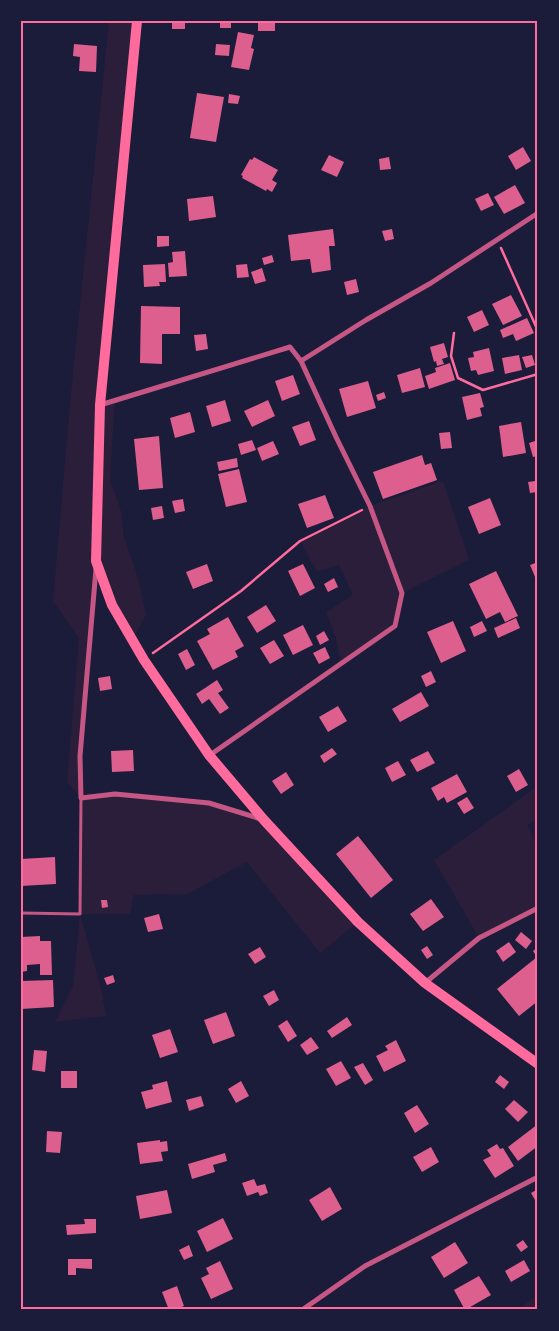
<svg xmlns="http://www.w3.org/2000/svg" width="559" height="1331" font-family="'Crimson Pro',serif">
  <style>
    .green { fill: #2a1e3b }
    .building { fill: #dd5f8e }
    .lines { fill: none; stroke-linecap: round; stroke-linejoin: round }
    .path { stroke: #ff6b9d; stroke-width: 2.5 }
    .service { stroke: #c65784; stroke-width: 3 }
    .minor { stroke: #c65784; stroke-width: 5 }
    .secondary { stroke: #ff6b9d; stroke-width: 10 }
    .neatline { fill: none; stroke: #ff6b9d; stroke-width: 2 }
  </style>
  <rect width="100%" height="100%" fill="#1b1b3a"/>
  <g class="green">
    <polygon points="109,21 137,21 100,405 115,402 110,480 121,511 124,537 138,578 146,615 132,641 97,563 80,756 81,798 115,794 209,803 264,820 358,922 320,953 247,862 187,894 134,895 130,914 80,914 101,988 106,1016 55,1022 73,986 80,914 81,798 67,782 79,638 53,601 71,392"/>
    <polygon points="443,481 469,560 402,593 395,626 341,664 336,637 326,612 353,595 339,565 317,572 300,541 370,506"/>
    <polygon points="538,786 538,819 528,825 538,849 538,908 479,938 434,860"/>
    <polygon points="538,1295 538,1310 516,1310"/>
  </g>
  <g class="building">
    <rect x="172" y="21" width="13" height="8"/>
    <rect x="220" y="21" width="11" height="7"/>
    <rect x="258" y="21" width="17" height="10"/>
    <polygon points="238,32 254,35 251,48 254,49 249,70 231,67"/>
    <polygon points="74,44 97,46 96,72 79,71 80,57 73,56"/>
    <polygon points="216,44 230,45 229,56 215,55"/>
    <polygon points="197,93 224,97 216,142 190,138"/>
    <polygon points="229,94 240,96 238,104 228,103"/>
    <polygon points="523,147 531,161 516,170 508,156"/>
    <polygon points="329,155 344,162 337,177 321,170"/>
    <polygon points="254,157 278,170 272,180 277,183 272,192 267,189 266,191 242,178 243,176 241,175 250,159 252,160"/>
    <polygon points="389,157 391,169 380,170 379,159"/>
    <polygon points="515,185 525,203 504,214 494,197"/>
    <polygon points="488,193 494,205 481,211 475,199"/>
    <polygon points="213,196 216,217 189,221 187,199"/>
    <polygon points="333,229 335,246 329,246 331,270 312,273 310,259 291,261 288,235"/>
    <polygon points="392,229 394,239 385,241 382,231"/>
    <polygon points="157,236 169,236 169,246 157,247"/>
    <polygon points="185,251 187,276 169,277 168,263 173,262 172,252"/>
    <polygon points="272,255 274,262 264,265 262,258"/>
    <polygon points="165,264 166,282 159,282 160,286 144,287 143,265"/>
    <polygon points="247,264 249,277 237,278 236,265"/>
    <polygon points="262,268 266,281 255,284 251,272"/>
    <polygon points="356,279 359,292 347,295 344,282"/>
    <polygon points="511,295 522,316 503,325 492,304"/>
    <polygon points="141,306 180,307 180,334 162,334 162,364 140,363"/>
    <polygon points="482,310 489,325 474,332 467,317"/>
    <polygon points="527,318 534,333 516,341 513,334 503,338 500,330"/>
    <polygon points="206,334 208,349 196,351 194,335"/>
    <polygon points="444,343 448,357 442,359 444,364 437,366 436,361 434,362 430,347"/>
    <polygon points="489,348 494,371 478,375 476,370 471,371 468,358 474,357 473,352"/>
    <polygon points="519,355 522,370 505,374 502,358"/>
    <polygon points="532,355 535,365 526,368 522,357"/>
    <polygon points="450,363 455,380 429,389 425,376 436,372 435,368"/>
    <polygon points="420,368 425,387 402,393 397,375"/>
    <polygon points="293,375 300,394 282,401 275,381"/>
    <polygon points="368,381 376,408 347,417 339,389"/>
    <polygon points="384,392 386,398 378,401 376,395"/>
    <polygon points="480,393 484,407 480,408 482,416 467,420 462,397"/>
    <polygon points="225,400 231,421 212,427 206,406"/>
    <polygon points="268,400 275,416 252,427 244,411"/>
    <polygon points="190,412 195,432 175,438 170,418"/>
    <polygon points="309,421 316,440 300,446 292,427"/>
    <polygon points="521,422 526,453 503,457 499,426"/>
    <polygon points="450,432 452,448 441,449 439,433"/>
    <polygon points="159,436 163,488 139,490 134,439"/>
    <polygon points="252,440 256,450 241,455 238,444"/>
    <polygon points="538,440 538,456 533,457 529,443"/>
    <polygon points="273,441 279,454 262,461 257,448"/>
    <polygon points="422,455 425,465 431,463 437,480 383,499 373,472"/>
    <polygon points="237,458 238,467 219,471 217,462"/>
    <polygon points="239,469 247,502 226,507 218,474"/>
    <polygon points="535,481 537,492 530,493 528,482"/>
    <polygon points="325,495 334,518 307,528 298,504"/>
    <polygon points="490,498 501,525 479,534 468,507"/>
    <polygon points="183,499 185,511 175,513 172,501"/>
    <polygon points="162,506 164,518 153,520 151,508"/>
    <polygon points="538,562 538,584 530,565"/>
    <polygon points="207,564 213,581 193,589 186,572"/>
    <polygon points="303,564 315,588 300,596 288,571"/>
    <polygon points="496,571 518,616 505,622 500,612 486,619 469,584"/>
    <polygon points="334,578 338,587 328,592 324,584"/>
    <polygon points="266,605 276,621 257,633 247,617"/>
    <polygon points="228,617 244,646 235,651 238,657 213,670 197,641 210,634 207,629"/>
    <polygon points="516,618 520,628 498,638 494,628"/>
    <polygon points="453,621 466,651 441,663 427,632"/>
    <polygon points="482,621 487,631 474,637 470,627"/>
    <polygon points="303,625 313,645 293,655 283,635"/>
    <polygon points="324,631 329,640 320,645 316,636"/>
    <polygon points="274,640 284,656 270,664 260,648"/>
    <polygon points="325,647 330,658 319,664 313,653"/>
    <polygon points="187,649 195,665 186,670 178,654"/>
    <polygon points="431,671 436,682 426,687 421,676"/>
    <polygon points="110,676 112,689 100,691 98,678"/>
    <polygon points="217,680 223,690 218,693 229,708 220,714 209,699 202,704 196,694"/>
    <polygon points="421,692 429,706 400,722 392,709"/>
    <polygon points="338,706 347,721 328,732 319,717"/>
    <polygon points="332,748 337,754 324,763 320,756"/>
    <polygon points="133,750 134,771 112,772 111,751"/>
    <polygon points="428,751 435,763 417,772 410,760"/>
    <polygon points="398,761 406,775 392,782 385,768"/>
    <polygon points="519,769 528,785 516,792 507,776"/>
    <polygon points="286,772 294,785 281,794 272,781"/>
    <polygon points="457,774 467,792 447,803 444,797 438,801 431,788"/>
    <polygon points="467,797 474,808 464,814 457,803"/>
    <polygon points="358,836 393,880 371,898 336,854"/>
    <polygon points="55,857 56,884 21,886 21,859"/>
    <polygon points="431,899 444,917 423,931 410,914"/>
    <polygon points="101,900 107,900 108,907 102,908"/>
    <polygon points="159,914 163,929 148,932 144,918"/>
    <polygon points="521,932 532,941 526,949 515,940"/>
    <polygon points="40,936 40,941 51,941 52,975 40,975 40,964 27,965 27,971 21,972 21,937"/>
    <polygon points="509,942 516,952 503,962 496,951"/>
    <polygon points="427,946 433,955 427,959 421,950"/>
    <polygon points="260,947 266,957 255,964 248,954"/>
    <polygon points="538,947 538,1001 519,1016 497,989 537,957 533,951"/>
    <polygon points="113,975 115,982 107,985 104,978"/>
    <polygon points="53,980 54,1007 21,1009 21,981"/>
    <polygon points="274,990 279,1000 269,1006 263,996"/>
    <polygon points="226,1012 235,1036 213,1044 204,1020"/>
    <polygon points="347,1017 352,1025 332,1038 327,1031"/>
    <polygon points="287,1020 297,1036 288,1042 278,1026"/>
    <polygon points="170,1029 178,1052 160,1058 152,1035"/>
    <polygon points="311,1037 319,1048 307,1055 300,1045"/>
    <polygon points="396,1040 406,1061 384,1072 376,1056 388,1050 385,1046"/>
    <polygon points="34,1050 47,1051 45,1072 32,1070"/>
    <polygon points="341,1061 351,1078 336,1086 326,1069"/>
    <polygon points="363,1063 373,1080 365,1085 354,1067"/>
    <rect x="61" y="1071" width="16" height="17"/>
    <polygon points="500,1075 509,1082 504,1089 495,1082"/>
    <polygon points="167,1081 172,1102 146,1109 141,1092 153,1089 152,1085"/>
    <polygon points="241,1081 249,1096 236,1103 228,1089"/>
    <polygon points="201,1096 204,1106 189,1111 186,1100"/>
    <polygon points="514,1100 528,1112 518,1122 505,1109"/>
    <polygon points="417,1105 429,1124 415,1133 404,1113"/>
    <polygon points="538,1124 538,1146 518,1161 508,1147"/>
    <polygon points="47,1131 62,1132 60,1153 46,1152"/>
    <polygon points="160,1140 160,1142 167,1141 168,1151 161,1152 163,1161 140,1164 137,1143"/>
    <polygon points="497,1144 500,1149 503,1148 514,1166 495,1178 483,1160 491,1156 487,1150"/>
    <polygon points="431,1147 439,1162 422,1172 413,1157"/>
    <polygon points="225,1153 227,1161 213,1165 215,1172 192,1179 188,1164"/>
    <polygon points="254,1179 257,1186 265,1184 268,1193 260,1196 258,1192 247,1196 242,1183"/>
    <polygon points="330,1187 342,1209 322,1221 309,1200"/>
    <polygon points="538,1189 538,1198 535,1200 531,1193"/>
    <polygon points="167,1190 172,1213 140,1219 136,1196"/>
    <polygon points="223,1218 233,1239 207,1252 197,1231"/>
    <polygon points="84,1219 96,1219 96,1233 67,1235 66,1225 85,1224"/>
    <polygon points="523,1240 528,1247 521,1252 516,1245"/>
    <polygon points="455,1242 468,1263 444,1278 431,1257"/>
    <polygon points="189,1245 193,1256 184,1260 179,1250"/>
    <polygon points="68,1259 92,1259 92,1269 76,1268 76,1275 68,1275"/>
    <polygon points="524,1260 530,1271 511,1282 505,1271"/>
    <polygon points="220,1261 233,1289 211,1299 201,1278 209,1274 206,1268"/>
    <polygon points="479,1276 491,1295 465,1310 454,1290"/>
    <polygon points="177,1286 184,1306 174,1310 169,1310 162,1292"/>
  </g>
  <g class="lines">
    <g class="path">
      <polyline points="501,248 538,331"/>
      <polyline points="454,333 451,356 458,378 483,390 538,374"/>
      <polyline points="153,653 241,591 300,541 362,510"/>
    </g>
    <polyline class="service" points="21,913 80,914 81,798"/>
    <g class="minor">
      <polyline points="100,405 290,347 301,361 366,320 431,283 538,213"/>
      <polyline points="96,569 80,756 81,798 115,794 209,803 261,819"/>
      <polyline points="210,755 395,626 402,593 370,506 336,437 301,361"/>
      <polyline points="425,983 479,938 538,908"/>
      <polyline points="302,1310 365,1266 538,1177"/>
    </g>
    <polyline class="secondary" points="137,21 100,405 96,561 112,605 144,660 209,755 264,820 358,922 425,983 538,1064"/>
  </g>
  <rect width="559" height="1331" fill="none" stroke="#1b1b3a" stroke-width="45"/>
  <rect x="22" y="22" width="514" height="1286" class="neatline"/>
</svg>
